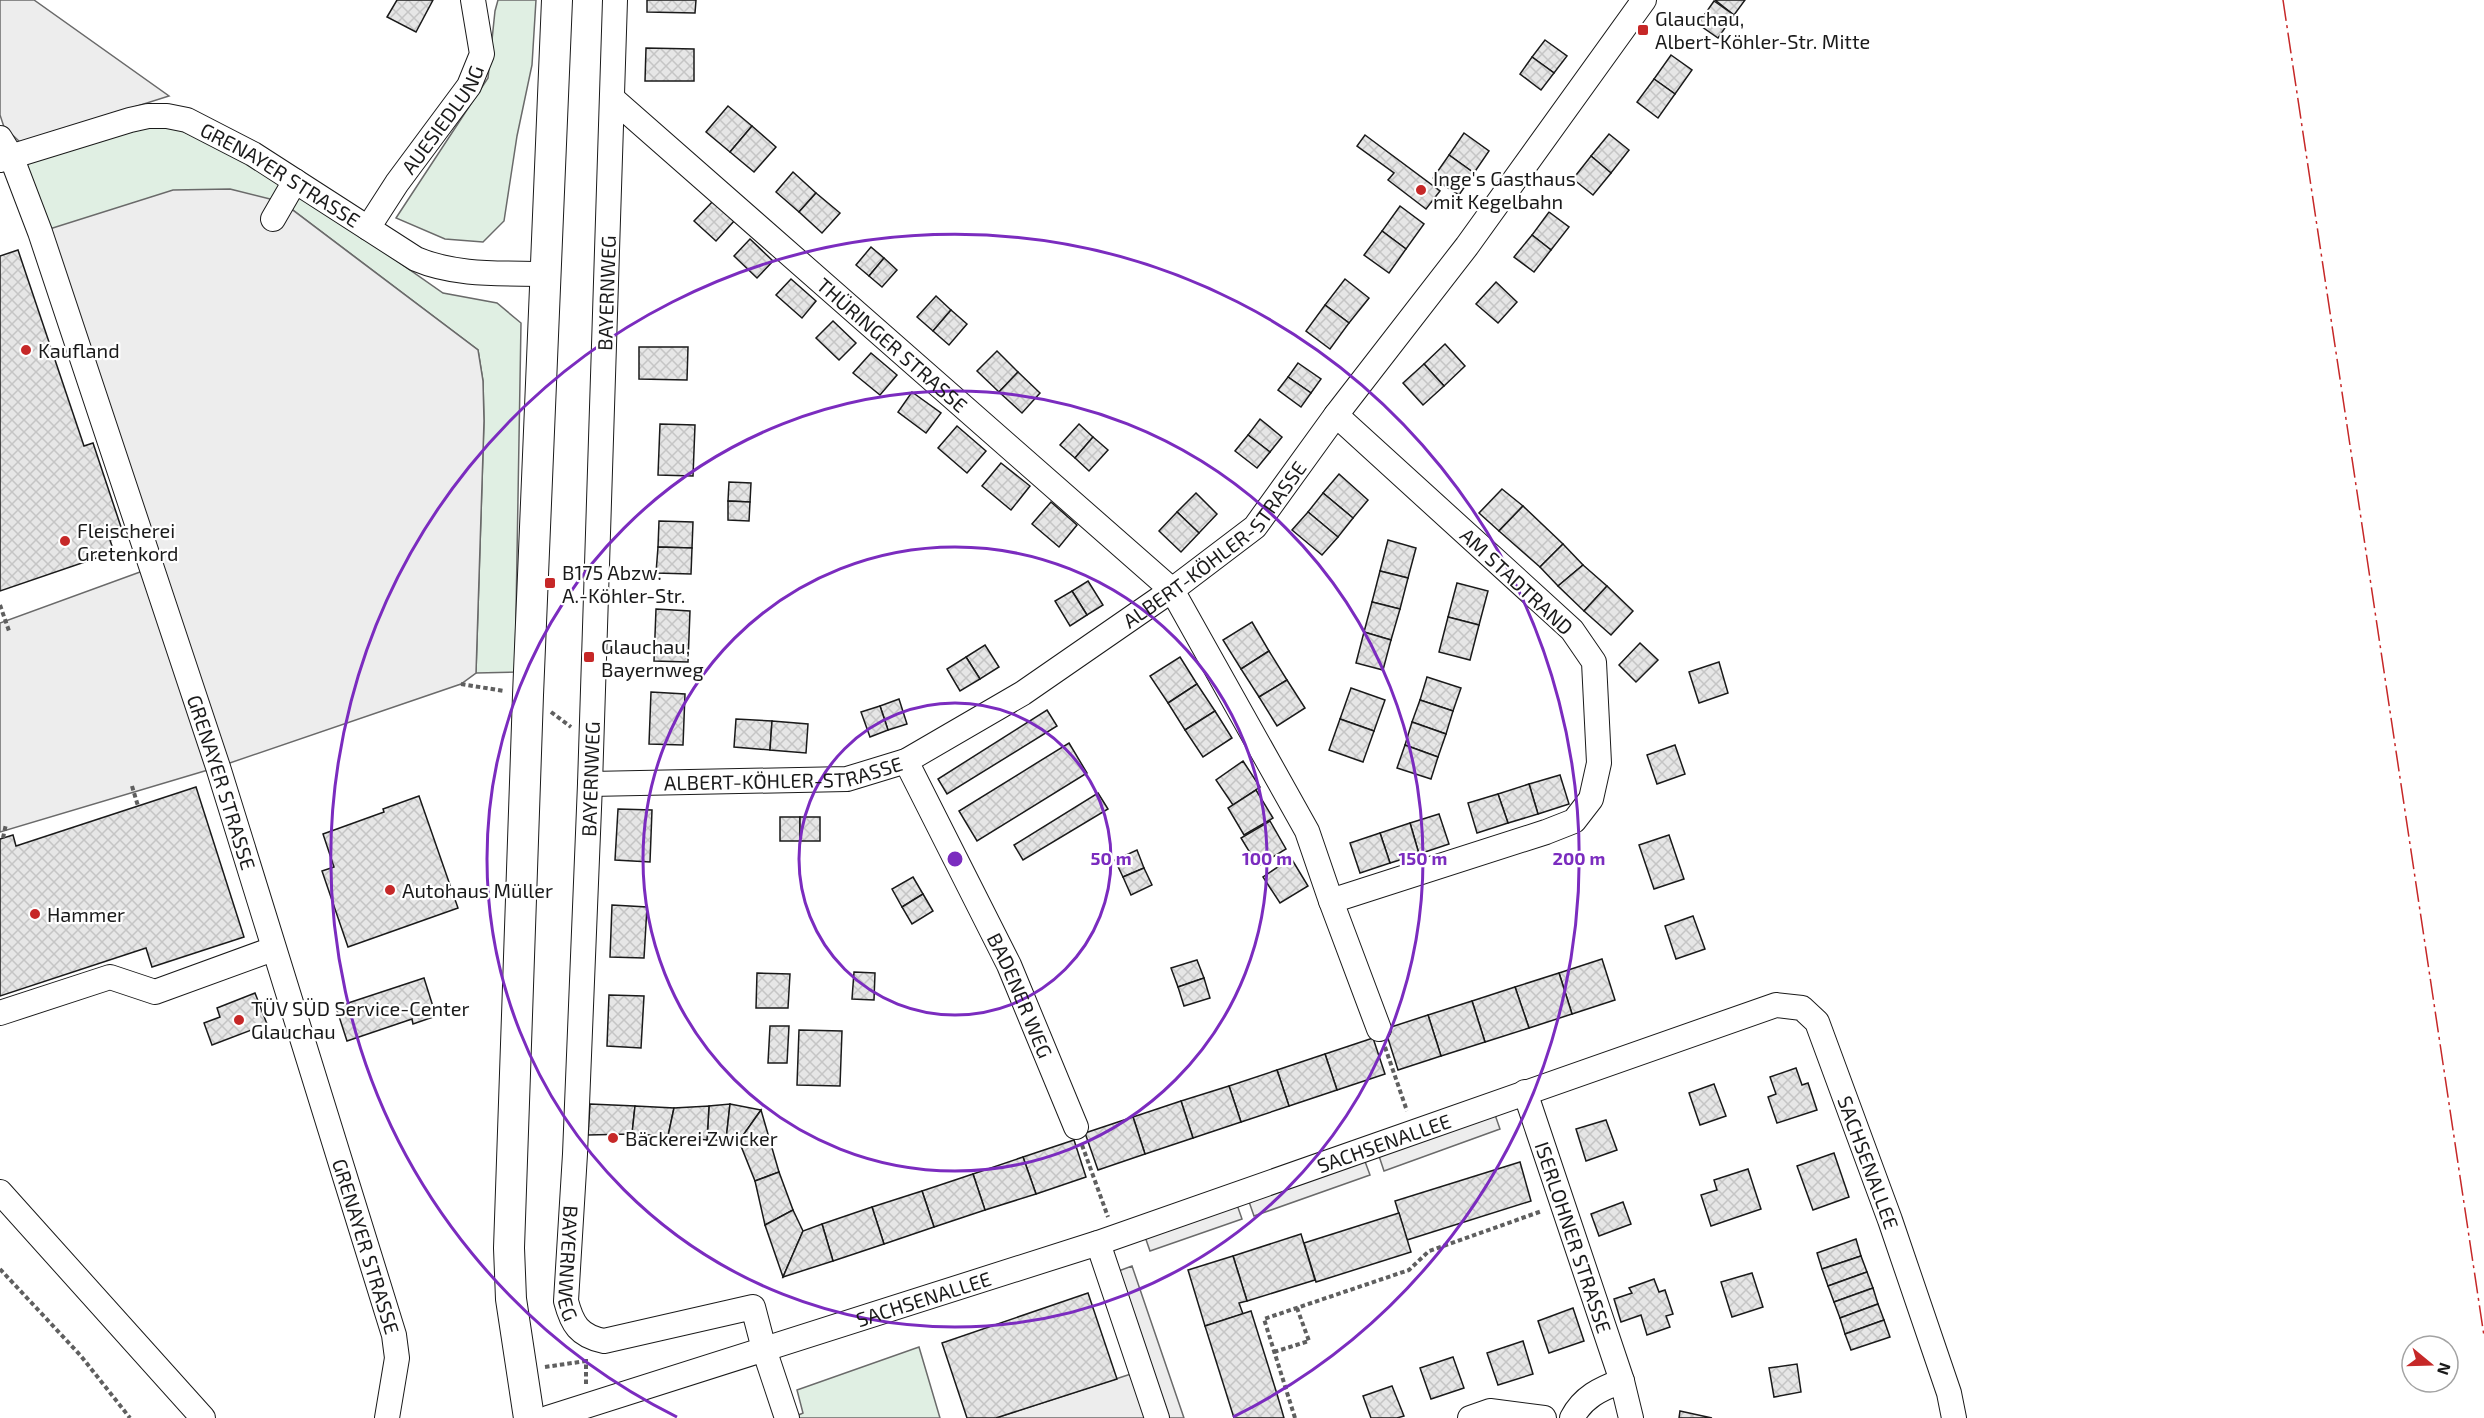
<svg xmlns="http://www.w3.org/2000/svg" width="2484" height="1418" font-family="'Exo 2',sans-serif">
  <style>
    .grass { fill: #e0efe3; stroke: #6a6a6a; stroke-width: 1.5 }
    .parking { fill: #ededed; stroke: #6a6a6a; stroke-width: 1.5 }
    .building { fill: url(#building-cross-hatch); stroke: #1a1a1a; stroke-width: 1.5 }
    .lines { fill: none; stroke-linecap: round; stroke-linejoin: round }
    .minor-casing { stroke: #1a1a1a; stroke-width: 26 }
    .major-casing { stroke: #1a1a1a; stroke-width: 32 }
    .path { stroke: #5f5f5f; stroke-width: 4; stroke-dasharray: 4.5 3; stroke-linecap: butt }
    .minor { stroke: #fff; stroke-width: 24 }
    .major { stroke: #fff; stroke-width: 30 }
    .power { stroke: #c62828; stroke-width: 1.5; stroke-dasharray: 21 4.5 3 4.5; stroke-linecap: butt }
    .ring { fill: none; stroke: #7b2cbf; stroke-width: 3 }
    .poi-dot { fill: #c62828; stroke: #fff; stroke-width: 2 }
    .labels { text-anchor: middle; dominant-baseline: central; stroke-width: 4.5; stroke-linejoin: round; paint-order: stroke }
    .poi-label { font-size: 20px; fill: #1a1a1a; stroke: #fff; text-anchor: start }
    .street-label { font-size: 20px; fill: #1a1a1a; stroke: #fff }
    .centre { fill: #7b2cbf; stroke: #fff; stroke-width: 3 }
    .ring-label { font-size: 18px; text-anchor: middle; font-weight: bold; fill: #7b2cbf; stroke: #fff; stroke-width: 4.5; stroke-linejoin: round; paint-order: stroke }
  </style>
  <defs>
    <pattern id="building-cross-hatch" width="8" height="8" patternUnits="userSpaceOnUse" patternTransform="scale(1.5)"><rect width="8" height="8" fill="#e6e6e6"/><path d="M0 0l8 8M0 8l8-8" fill="none" stroke="#c5c5c5"/></pattern>
  </defs>
  <rect width="100%" height="100%" fill="#fff"/>
  <g class="grass">
    <polygon points="498,0 536,0 532,65 517,136 504,221 483,242 445,239 396,218 488,78 495,11"/>
    <polygon points="148,116 295,181 282,202 40,232 11,156"/>
    <polygon points="294,189 443,293 497,303 521,323 515,672 476,673 484,421 483,381 478,350 285,204"/>
    <polygon points="919,1347 940,1418 792,1418 803,1413 797,1390"/>
  </g>
  <g class="parking">
    <polygon points="0,0 34,0 169,96 21,143 4,127 0,115"/>
    <polygon points="230,189 282,202 478,350 483,381 484,421 476,673 461,684 218,767 0,832 0,623 151,568 40,232 173,190"/>
    <polygon points="1493,1109 1500,1129 1384,1171 1377,1150"/>
    <polygon points="1363,1156 1370,1175 1254,1216 1247,1196"/>
    <polygon points="1235,1199 1242,1219 1150,1251 1143,1231"/>
    <polygon points="1132,1266 1184,1418 1166,1418 1116,1272"/>
    <polygon points="1134,1373 1148,1418 996,1418"/>
  </g>
  <g class="building">
    <polygon points="397,0 433,0 416,32 387,17"/>
    <polygon points="647,0 696,0 695,13 647,12"/>
    <polygon points="1715,0 1745,0 1734,15"/>
    <polygon points="1714,1 1734,15 1718,38 1698,24"/>
    <polygon points="1545,40 1567,56 1554,73 1532,57"/>
    <polygon points="646,48 694,49 694,81 645,81"/>
    <polygon points="1671,55 1692,70 1675,94 1654,79"/>
    <polygon points="1532,57 1554,73 1541,90 1520,74"/>
    <polygon points="1654,79 1675,94 1658,118 1637,102"/>
    <polygon points="728,106 752,126 730,152 706,132"/>
    <polygon points="752,126 776,147 754,172 730,152"/>
    <polygon points="1464,133 1489,151 1474,173 1449,155"/>
    <polygon points="1609,134 1629,150 1611,173 1591,156"/>
    <polygon points="1365,135 1440,191 1426,209 1388,180 1394,173 1357,146"/>
    <polygon points="1449,155 1474,173 1459,195 1433,178"/>
    <polygon points="1591,156 1611,173 1593,195 1573,179"/>
    <polygon points="793,172 816,193 799,212 776,192"/>
    <polygon points="816,193 840,213 822,233 799,212"/>
    <polygon points="714,200 735,220 716,241 694,221"/>
    <polygon points="1400,206 1424,224 1406,249 1382,231"/>
    <polygon points="1549,212 1569,227 1551,250 1532,235"/>
    <polygon points="1382,231 1406,249 1389,273 1364,255"/>
    <polygon points="1532,235 1551,250 1534,272 1514,257"/>
    <polygon points="750,239 773,261 757,278 734,256"/>
    <polygon points="871,247 884,258 869,276 856,265"/>
    <polygon points="18,250 84,446 93,443 124,536 110,540 114,552 0,591 0,256"/>
    <polygon points="884,258 897,270 882,287 869,276"/>
    <polygon points="791,279 816,301 802,318 776,295"/>
    <polygon points="1345,279 1369,298 1349,323 1325,305"/>
    <polygon points="1496,282 1517,302 1498,323 1476,304"/>
    <polygon points="936,296 951,310 933,331 917,317"/>
    <polygon points="1325,305 1349,323 1330,349 1306,331"/>
    <polygon points="951,310 967,324 949,345 933,331"/>
    <polygon points="833,321 856,343 839,360 816,338"/>
    <polygon points="1445,344 1465,366 1444,386 1424,364"/>
    <polygon points="639,347 688,347 687,380 639,379"/>
    <polygon points="997,351 1018,372 999,392 977,371"/>
    <polygon points="871,353 897,375 880,395 853,373"/>
    <polygon points="1298,363 1321,379 1311,393 1288,377"/>
    <polygon points="1424,364 1444,386 1423,405 1403,383"/>
    <polygon points="1018,372 1040,393 1022,413 999,392"/>
    <polygon points="1288,377 1311,393 1301,407 1278,390"/>
    <polygon points="912,392 941,413 926,433 898,412"/>
    <polygon points="1260,419 1282,437 1270,452 1248,435"/>
    <polygon points="660,424 695,425 693,476 658,475"/>
    <polygon points="1079,424 1093,437 1075,458 1060,445"/>
    <polygon points="957,426 986,451 967,473 938,448"/>
    <polygon points="1248,435 1270,452 1257,468 1235,451"/>
    <polygon points="1093,437 1108,450 1089,471 1075,458"/>
    <polygon points="1001,463 1030,486 1011,510 982,486"/>
    <polygon points="1339,474 1368,500 1353,518 1323,493"/>
    <polygon points="729,482 751,483 750,502 728,501"/>
    <polygon points="1502,489 1523,506 1499,531 1479,513"/>
    <polygon points="1196,493 1217,514 1199,533 1177,512"/>
    <polygon points="1323,493 1353,518 1338,537 1308,512"/>
    <polygon points="728,501 750,502 749,521 728,520"/>
    <polygon points="1051,502 1077,525 1059,547 1032,524"/>
    <polygon points="1523,506 1563,544 1540,567 1499,531"/>
    <polygon points="1177,512 1199,533 1181,552 1159,531"/>
    <polygon points="1308,512 1338,537 1322,555 1292,530"/>
    <polygon points="659,521 693,522 692,548 658,547"/>
    <polygon points="1388,540 1416,548 1408,578 1380,571"/>
    <polygon points="1563,544 1583,565 1558,586 1540,567"/>
    <polygon points="658,547 692,548 691,574 656,573"/>
    <polygon points="1583,565 1607,586 1584,611 1558,586"/>
    <polygon points="1380,571 1408,578 1400,609 1372,602"/>
    <polygon points="1088,581 1103,605 1087,615 1072,591"/>
    <polygon points="1457,583 1488,591 1479,625 1448,617"/>
    <polygon points="1607,586 1633,611 1611,635 1584,611"/>
    <polygon points="1072,591 1087,615 1070,626 1055,601"/>
    <polygon points="1372,602 1400,609 1391,640 1364,632"/>
    <polygon points="656,609 690,611 688,662 654,661"/>
    <polygon points="1448,617 1479,625 1470,660 1439,652"/>
    <polygon points="1252,622 1269,651 1241,669 1223,640"/>
    <polygon points="1364,632 1391,640 1383,670 1356,663"/>
    <polygon points="1640,643 1658,660 1636,682 1619,665"/>
    <polygon points="985,645 999,667 980,679 966,657"/>
    <polygon points="1269,651 1287,680 1259,697 1241,669"/>
    <polygon points="966,657 980,679 960,691 947,669"/>
    <polygon points="1180,657 1197,684 1168,703 1150,676"/>
    <polygon points="1719,662 1728,693 1699,703 1689,672"/>
    <polygon points="1427,677 1461,688 1453,711 1420,700"/>
    <polygon points="1287,680 1305,708 1277,726 1259,697"/>
    <polygon points="1197,684 1215,711 1185,730 1168,703"/>
    <polygon points="1351,688 1385,700 1374,731 1340,719"/>
    <polygon points="651,692 685,694 683,745 649,744"/>
    <polygon points="899,699 907,724 888,730 880,706"/>
    <polygon points="1420,700 1453,711 1446,734 1412,722"/>
    <polygon points="880,706 888,730 870,737 861,712"/>
    <polygon points="1047,710 1057,726 947,794 938,779"/>
    <polygon points="1215,711 1232,738 1203,757 1185,730"/>
    <polygon points="736,719 772,721 770,750 734,747"/>
    <polygon points="1340,719 1374,731 1363,762 1329,750"/>
    <polygon points="772,721 808,724 806,753 770,750"/>
    <polygon points="1412,722 1446,734 1438,757 1405,745"/>
    <polygon points="1069,743 1087,773 977,841 959,811"/>
    <polygon points="1405,745 1438,757 1431,779 1397,768"/>
    <polygon points="1675,745 1685,774 1657,784 1647,755"/>
    <polygon points="1243,761 1260,787 1233,805 1216,780"/>
    <polygon points="1560,775 1569,804 1538,814 1529,784"/>
    <polygon points="1529,784 1538,814 1508,823 1498,794"/>
    <polygon points="196,787 244,937 152,967 146,948 0,996 0,839 13,835 16,846"/>
    <polygon points="1256,790 1273,818 1244,835 1228,808"/>
    <polygon points="1098,793 1108,809 1023,860 1014,845"/>
    <polygon points="1498,794 1508,823 1477,833 1468,803"/>
    <polygon points="419,796 458,908 348,947 322,871 334,867 323,834 384,812 383,809"/>
    <polygon points="618,809 652,810 650,862 615,860"/>
    <polygon points="1439,814 1449,844 1419,854 1410,823"/>
    <rect x="780" y="817" width="20" height="24"/>
    <rect x="800" y="817" width="20" height="24"/>
    <polygon points="1270,821 1286,849 1258,866 1241,838"/>
    <polygon points="1410,823 1419,854 1390,863 1380,833"/>
    <polygon points="1380,833 1390,863 1360,873 1350,843"/>
    <polygon points="1669,835 1684,879 1654,889 1639,845"/>
    <polygon points="1137,850 1144,868 1123,877 1115,860"/>
    <polygon points="1291,858 1308,886 1280,903 1263,877"/>
    <polygon points="1144,868 1152,885 1131,895 1123,877"/>
    <polygon points="913,877 923,894 902,907 892,889"/>
    <polygon points="923,894 933,911 912,924 902,907"/>
    <polygon points="612,905 647,907 644,958 610,957"/>
    <polygon points="1693,916 1705,949 1676,959 1665,926"/>
    <polygon points="1602,959 1615,1000 1572,1014 1559,973"/>
    <polygon points="1197,960 1204,978 1178,987 1171,968"/>
    <polygon points="854,972 875,973 874,1000 852,999"/>
    <polygon points="757,973 790,974 788,1008 756,1008"/>
    <polygon points="1559,973 1572,1014 1529,1028 1515,987"/>
    <polygon points="424,978 436,1016 413,1024 412,1019 347,1041 336,1007"/>
    <polygon points="1204,978 1210,998 1184,1006 1178,987"/>
    <polygon points="1515,987 1529,1028 1485,1042 1472,1001"/>
    <polygon points="255,993 267,1024 212,1045 204,1023 220,1017 217,1008"/>
    <polygon points="609,995 644,996 641,1048 607,1046"/>
    <polygon points="1472,1001 1485,1042 1441,1056 1428,1015"/>
    <polygon points="1428,1015 1441,1056 1398,1070 1385,1029"/>
    <polygon points="770,1026 789,1026 787,1063 768,1063"/>
    <polygon points="799,1030 842,1031 840,1086 797,1085"/>
    <polygon points="1373,1038 1385,1074 1337,1090 1325,1054"/>
    <polygon points="1325,1054 1337,1090 1289,1106 1277,1070"/>
    <polygon points="1796,1068 1802,1085 1808,1083 1817,1110 1777,1123 1768,1097 1776,1094 1770,1077"/>
    <polygon points="1277,1070 1289,1106 1241,1122 1229,1086"/>
    <polygon points="1714,1084 1726,1116 1700,1125 1689,1093"/>
    <polygon points="1229,1086 1241,1122 1193,1138 1181,1101"/>
    <polygon points="1181,1101 1193,1138 1145,1154 1133,1117"/>
    <polygon points="590,1104 635,1106 632,1134 588,1135"/>
    <polygon points="730,1104 726,1140 707,1140 709,1106"/>
    <polygon points="730,1104 761,1110 739,1141 726,1140"/>
    <polygon points="635,1106 674,1108 668,1136 632,1134"/>
    <polygon points="709,1106 707,1140 668,1136 674,1108"/>
    <polygon points="761,1110 779,1172 755,1181 739,1141"/>
    <polygon points="1133,1117 1145,1154 1098,1170 1085,1133"/>
    <polygon points="1606,1120 1617,1150 1586,1161 1576,1129"/>
    <polygon points="1074,1140 1086,1177 1036,1194 1023,1157"/>
    <polygon points="1834,1153 1849,1197 1813,1210 1797,1166"/>
    <polygon points="1023,1157 1036,1194 985,1210 973,1174"/>
    <polygon points="1520,1162 1531,1201 1407,1240 1395,1201"/>
    <polygon points="1748,1169 1761,1209 1711,1226 1701,1195 1717,1190 1714,1180"/>
    <polygon points="779,1172 793,1210 765,1225 755,1181"/>
    <polygon points="973,1174 985,1210 934,1227 922,1191"/>
    <polygon points="922,1191 934,1227 884,1244 872,1207"/>
    <polygon points="1623,1202 1631,1224 1599,1236 1591,1214"/>
    <polygon points="872,1207 884,1244 833,1261 822,1224"/>
    <polygon points="793,1210 803,1231 783,1277 765,1225"/>
    <polygon points="1399,1213 1411,1252 1316,1282 1304,1243"/>
    <polygon points="822,1224 833,1261 783,1277 803,1231"/>
    <polygon points="1301,1234 1315,1280 1247,1301 1233,1256"/>
    <polygon points="1856,1239 1861,1256 1822,1269 1817,1253"/>
    <polygon points="1233,1256 1247,1301 1239,1303 1243,1314 1205,1326 1188,1270"/>
    <polygon points="1861,1256 1867,1272 1828,1286 1822,1269"/>
    <polygon points="1867,1272 1873,1288 1834,1302 1828,1286"/>
    <polygon points="1752,1273 1763,1307 1732,1317 1721,1282"/>
    <polygon points="1654,1279 1659,1292 1665,1290 1673,1314 1666,1316 1670,1327 1647,1335 1641,1315 1621,1322 1614,1299 1632,1293 1629,1288"/>
    <polygon points="1873,1288 1878,1304 1840,1318 1834,1302"/>
    <polygon points="1088,1293 1117,1379 996,1418 967,1418 942,1343"/>
    <polygon points="1878,1304 1884,1320 1845,1334 1840,1318"/>
    <polygon points="1573,1308 1584,1341 1549,1353 1538,1321"/>
    <polygon points="1251,1311 1277,1394 1284,1418 1234,1418 1205,1326"/>
    <polygon points="1884,1320 1890,1337 1851,1350 1845,1334"/>
    <polygon points="1523,1341 1533,1374 1498,1385 1487,1353"/>
    <polygon points="1453,1357 1464,1388 1431,1399 1420,1368"/>
    <polygon points="1797,1364 1801,1392 1774,1397 1769,1368"/>
    <polygon points="1392,1386 1404,1416 1397,1418 1371,1418 1363,1396"/>
    <polygon points="1680,1411 1712,1418 1679,1418"/>
  </g>
  <g class="lines">
    <g class="minor-casing">
      <g id="minor">
        <path id="s1" d="M 615,0 L 590,784 L 575,1154 L 566,1301 C 572,1324 579,1336 604,1341 L 753,1307 L 764,1349 L 787,1418"/>
        <path id="s2" d="M 613,99 L 1172,590 L 1307,831 L 1331,901 L 1546,832 L 1574,821 L 1591,799 L 1599,763 L 1594,662 L 1572,630 L 1336,415"/>
        <path id="s3" d="M 0,138 L 11,156 L 40,232 L 218,767 L 394,1335 L 397,1358 L 387,1418"/>
        <path id="s4" d="M 0,160 L 130,120 L 148,116 L 167,116 L 187,120 L 253,154 L 416,259 C 456,276 501,273 544,274"/>
        <polyline points="273,219 295,181"/>
        <path id="s5" d="M 368,228 L 397,183 L 469,86 L 482,54 L 473,0"/>
        <path id="s6" d="M 906,761 L 1009,965 L 1076,1127"/>
        <path id="s7" d="M 590,784 L 847,779 L 906,761 L 1023,693 L 1172,590 L 1255,527 L 1336,415 L 1467,246 L 1644,0"/>
        <polyline points="1331,901 1379,1029"/>
        <polyline points="0,1013 110,977 155,992 273,949"/>
        <path id="s8" d="M 1525,1092 L 1622,1381 L 1631,1418"/>
        <polyline points="0,1192 203,1418"/>
        <polyline points="1098,1243 1157,1418"/>
        <path id="s9" d="M 548,1418 L 1098,1243 L 1776,1005 L 1802,1008 L 1817,1022 L 1890,1220 L 1949,1393 L 1954,1418"/>
        <polyline points="1470,1418 1490,1411 1544,1418"/>
        <path d="M 1572,1418 C 1583,1397 1600,1389 1622,1381"/>
      </g>
    </g>
    <g class="major-casing">
      <polyline id="major" points="529,1418 511,1299 509,1248 528,695 557,0"/>
    </g>
    <g class="path">
      <polyline points="0,605 9,631"/>
      <polyline points="461,684 504,691"/>
      <polyline points="551,712 571,727"/>
      <polyline points="132,786 138,806"/>
      <polyline points="3,838 6,824"/>
      <polyline points="1385,1047 1407,1111"/>
      <polyline points="1082,1145 1108,1217"/>
      <polyline points="0,1269 81,1356 130,1418"/>
      <polyline points="1274,1352 1309,1341 1297,1308"/>
      <polyline points="545,1367 586,1361"/>
      <polyline points="586,1384 586,1359"/>
      <polyline points="1295,1418 1264,1319 1409,1270 1429,1251 1542,1211"/>
    </g>
    <use href="#minor" class="minor"/>
    <use href="#major" class="major"/>
    <polyline class="power" points="2283,0 2484,1336"/>
  </g>
  <g class="ring">
    <circle cx="955" cy="859" r="156"/>
    <circle cx="955" cy="859" r="312"/>
    <circle cx="955" cy="859" r="468"/>
    <path d="M677 1417A624 624 0 1 1 1233 1417"/>
  </g>
  <g class="poi-dot">
    <rect x="1637" y="24" width="12" height="12" rx="3"/>
    <circle cx="1421" cy="190" r="6"/>
    <circle cx="26" cy="350" r="6"/>
    <circle cx="65" cy="541" r="6"/>
    <rect x="544" y="577" width="12" height="12" rx="3"/>
    <rect x="583" y="651" width="12" height="12" rx="3"/>
    <circle cx="390" cy="890" r="6"/>
    <circle cx="35" cy="914" r="6"/>
    <circle cx="239" cy="1020" r="6"/>
    <circle cx="613" cy="1138" r="6"/>
  </g>
  <g class="labels">
    <g class="poi-label">
      <text x="1655" y="18">Glauchau,<tspan x="1655" dy="23">Albert-Köhler-Str. Mitte</tspan></text>
      <text x="1433" y="178">Inge's Gasthaus<tspan x="1433" dy="23">mit Kegelbahn</tspan></text>
      <text x="38" y="350">Kaufland</text>
      <text x="77" y="530">Fleischerei<tspan x="77" dy="23">Gretenkord</tspan></text>
      <text x="562" y="572">B175 Abzw.<tspan x="562" dy="23">A.-Köhler-Str.</tspan></text>
      <text x="601" y="646">Glauchau,<tspan x="601" dy="23">Bayernweg</tspan></text>
      <text x="402" y="890">Autohaus Müller</text>
      <text x="47" y="914">Hammer</text>
      <text x="251" y="1008">TÜV SÜD Service-Center<tspan x="251" dy="23">Glauchau</tspan></text>
      <text x="625" y="1138">Bäckerei Zwicker</text>
    </g>
    <g class="street-label">
      <text stroke="none"><textPath href="#s5" startOffset="132">AUESIEDLUNG</textPath></text>
      <text stroke="none"><textPath href="#s4" startOffset="302">GRENAYER STRASSE</textPath></text>
      <text transform="translate(606 293) rotate(-88)">BAYERNWEG</text>
      <text stroke="none"><textPath href="#s2" startOffset="372">THÜRINGER STRASSE</textPath></text>
      <text stroke="none"><textPath href="#s7" startOffset="698">ALBERT-KÖHLER-STRASSE</textPath></text>
      <text transform="translate(1517 581) rotate(43)">AM STADTRAND</text>
      <text stroke="none"><textPath href="#s7" startOffset="194">ALBERT-KÖHLER-STRASSE</textPath></text>
      <text transform="translate(590 779) rotate(-88)">BAYERNWEG</text>
      <text stroke="none"><textPath href="#s3" startOffset="682">GRENAYER STRASSE</textPath></text>
      <text stroke="none"><textPath href="#s6" startOffset="261">BADENER WEG</textPath></text>
      <text stroke="none"><textPath href="#s9" startOffset="880">SACHSENALLEE</textPath></text>
      <text stroke="none"><textPath href="#s9" startOffset="1492">SACHSENALLEE</textPath></text>
      <text stroke="none"><textPath href="#s8" startOffset="153">ISERLOHNER STRASSE</textPath></text>
      <text stroke="none"><textPath href="#s3" startOffset="1168">GRENAYER STRASSE</textPath></text>
      <text stroke="none"><textPath href="#s1" startOffset="1264">BAYERNWEG</textPath></text>
      <text stroke="none"><textPath href="#s9" startOffset="394">SACHSENALLEE</textPath></text>
    </g>
  </g>
  <circle cx="955" cy="859" r="9" class="centre"/>
  <g class="ring-label">
    <text x="1111" y="865">50 m</text>
    <text x="1267" y="865">100 m</text>
    <text x="1423" y="865">150 m</text>
    <text x="1579" y="865">200 m</text>
  </g>
  <g transform="translate(2430 1364) rotate(109)"><circle r="28" fill="#ffffff" stroke="#a3a3a3" stroke-width="1.5"/>
  <path d="M0-4.5L10 22L0 15L-10 22Z" fill="#c62828"/>
  <text y="-9" font-size="16" font-weight="bold" text-anchor="middle" fill="#1a1a1a">N</text>
  </g>
</svg>
